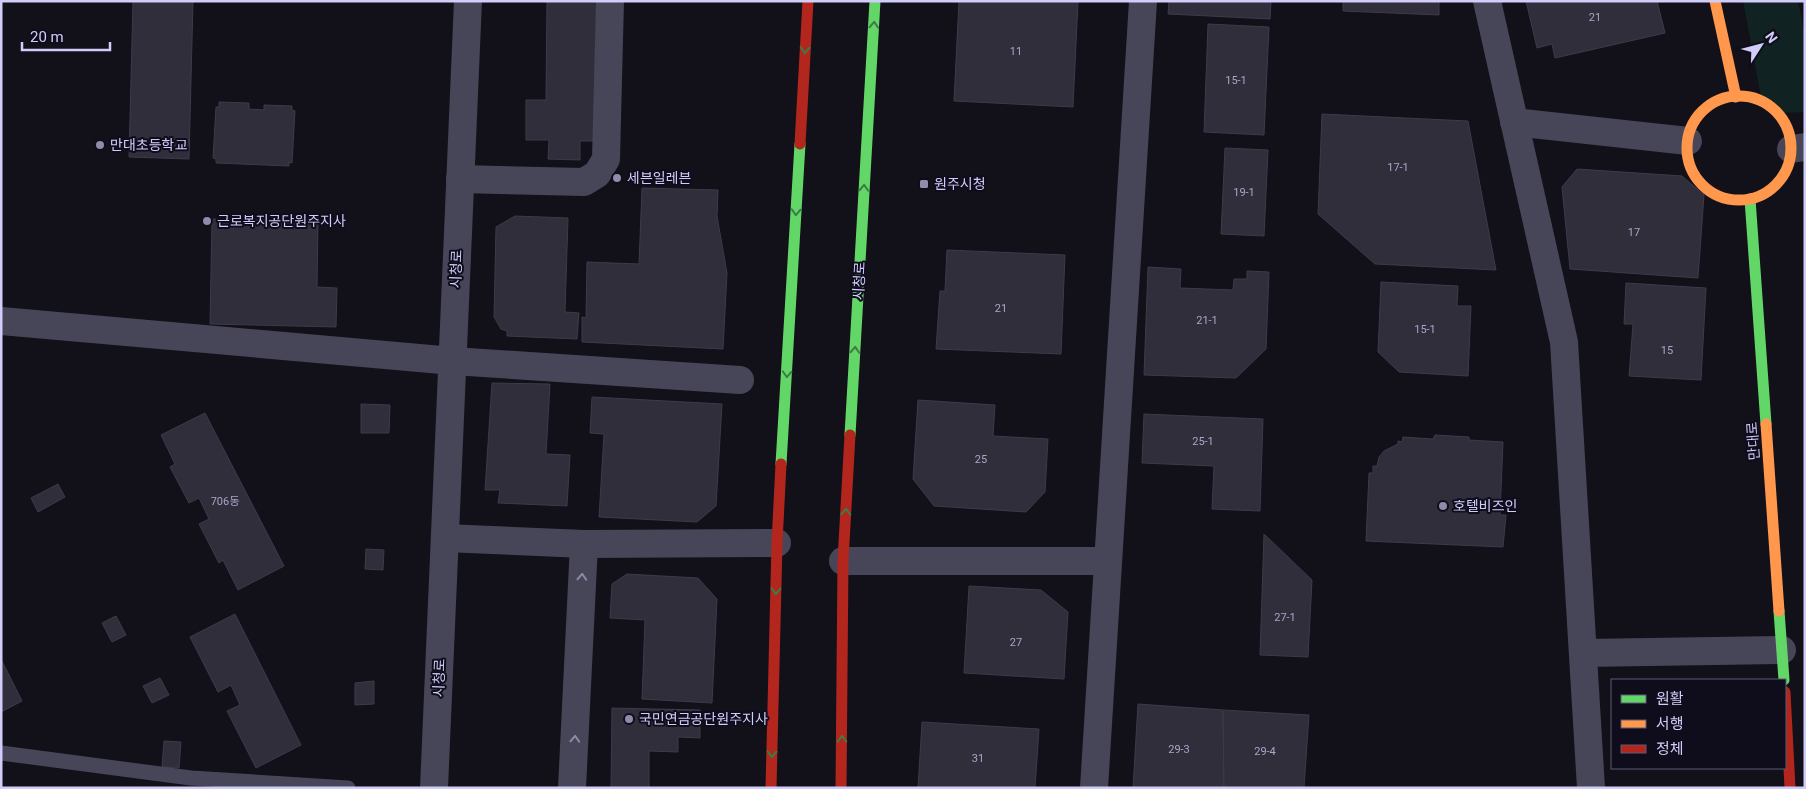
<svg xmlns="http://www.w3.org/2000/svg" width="1806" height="789" font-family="Roboto,'Noto Sans KR',sans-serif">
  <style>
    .green { fill: #122 }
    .building { fill: #302e3b; stroke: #3e3a4b }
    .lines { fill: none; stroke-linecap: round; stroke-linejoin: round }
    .lane { stroke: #474658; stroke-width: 15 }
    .street { stroke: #474658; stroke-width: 28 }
    .fast { stroke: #63d668; stroke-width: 11 }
    .slow { stroke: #ff974d; stroke-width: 11 }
    .jam { stroke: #b3261e; stroke-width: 11 }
    .oneway { stroke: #3d7c46 }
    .oneway2 { stroke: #8c8aa9 }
    .poi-dot { fill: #8e8bab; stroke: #0f0d1c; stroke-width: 2 }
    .labels { text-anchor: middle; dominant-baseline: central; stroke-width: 4; stroke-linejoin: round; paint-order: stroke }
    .number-label { font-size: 11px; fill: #a9a5ca }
    .poi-label { font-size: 14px; fill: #d1cdfa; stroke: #0f0d1c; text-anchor: start }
    .street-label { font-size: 14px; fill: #d1cdfa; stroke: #0f0d1c }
  </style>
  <rect width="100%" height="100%" fill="#121018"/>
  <polygon class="green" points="1743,1 1798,1 1805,36 1805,112 1778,113 1762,103"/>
  <g class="building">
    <polygon points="133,1 193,1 189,159 129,157"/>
    <polygon points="547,1 603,1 601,141 580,141 580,160 548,159 549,140 526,140 526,100 546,100"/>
    <polygon points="959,1 1078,1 1073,107 954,101"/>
    <polygon points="1169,1 1271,1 1270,19 1168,14"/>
    <polygon points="1343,1 1439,1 1439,15 1343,11"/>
    <polygon points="1526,1 1657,1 1665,33 1555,58 1552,44 1537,48"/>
    <polygon points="1208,24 1269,27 1264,135 1204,132"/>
    <polygon points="219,102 249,103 249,109 264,110 264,105 292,106 292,110 295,111 292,163 289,162 289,166 216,163 216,159 213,158 216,107 219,107"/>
    <polygon points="1322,114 1468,121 1496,270 1375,264 1318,214"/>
    <polygon points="1225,148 1268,150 1264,236 1221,234"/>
    <polygon points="1577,169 1682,176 1704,195 1698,278 1570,269 1562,187"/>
    <polygon points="642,188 718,190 717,216 727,273 723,349 582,342 582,317 586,318 587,262 639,264"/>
    <polygon points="515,216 568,218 565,312 579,313 577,339 507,336 507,331 501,329 494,317 496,227"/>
    <polygon points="212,219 318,221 317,287 337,288 336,327 210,324"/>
    <polygon points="947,250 1065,255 1061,354 936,349 940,291 945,291"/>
    <polygon points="1148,267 1181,269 1180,288 1233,290 1234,279 1247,279 1247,271 1269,272 1266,349 1236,378 1144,375"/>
    <polygon points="1381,282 1458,286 1457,306 1471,306 1468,376 1399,372 1378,352"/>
    <polygon points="1626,283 1706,288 1701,380 1629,376 1633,324 1624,324"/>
    <polygon points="492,383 550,384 546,454 570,455 567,506 498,503 500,490 485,490"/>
    <polygon points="592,397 722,404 716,506 697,522 599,517 604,434 590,433"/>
    <polygon points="918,400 995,405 993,436 1048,439 1045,492 1026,512 934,506 913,479"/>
    <polygon points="361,404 390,405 389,433 361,433"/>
    <polygon points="205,413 284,566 238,590 223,560 219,563 199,524 209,519 199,498 189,503 170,467 175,464 161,435"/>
    <polygon points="1144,414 1263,419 1260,511 1212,509 1214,466 1142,463"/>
    <polygon points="1435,435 1469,437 1469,440 1503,442 1500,515 1506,515 1503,547 1366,541 1369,473 1373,473 1373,466 1377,466 1379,457 1384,451 1398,444 1398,441 1402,442 1403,437 1433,439"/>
    <polygon points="58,484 65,497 38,512 31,498"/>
    <polygon points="1264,534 1312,580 1308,657 1260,655"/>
    <polygon points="366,549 384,550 383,570 365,569"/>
    <polygon points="627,574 698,578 717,599 712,703 642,699 645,620 610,618 612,584"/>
    <polygon points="969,586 1041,590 1068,612 1064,679 964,673"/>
    <polygon points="235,614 301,745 256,768 227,711 240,705 231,685 218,692 190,637"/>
    <polygon points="116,616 126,635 112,642 102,623"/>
    <polygon points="1,659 22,701 1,712"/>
    <polygon points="160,678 169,695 152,703 143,686"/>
    <polygon points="374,681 374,704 355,705 355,683"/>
    <polygon points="1138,704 1223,710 1224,788 1133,788"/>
    <polygon points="612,708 700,710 700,738 678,737 678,752 649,751 649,788 611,788"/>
    <polygon points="1223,710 1309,715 1304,788 1224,788"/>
    <polygon points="922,722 1039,729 1035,788 918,788"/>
    <polygon points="164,741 181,742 179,768 162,767"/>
  </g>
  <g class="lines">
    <polyline class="lane" points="1,753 191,778 348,788"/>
    <g class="street">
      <polyline points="1487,1 1564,342 1591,788"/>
      <polyline points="1514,122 1688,141"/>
      <polyline points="1791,149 1805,147"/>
      <polyline points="460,179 584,182 597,174 606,159 610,1"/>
      <polyline points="1,321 453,361 740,380"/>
      <polyline points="445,538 584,544 777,543"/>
      <polyline points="843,561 1108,561"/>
      <polyline points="1583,653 1782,650"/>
      <polyline points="434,788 468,1"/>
      <polyline points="572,788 584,544"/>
      <polyline points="1094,788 1143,1"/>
    </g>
    <g class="fast">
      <polyline points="1750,199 1766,424"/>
      <polyline points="850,435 875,1"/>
      <polyline points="781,464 800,144"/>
      <polyline points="1779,611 1784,680"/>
    </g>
    <g class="slow">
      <polyline points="1715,1 1736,97"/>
      <circle cx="1739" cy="148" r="52"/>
      <polyline points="1766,424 1779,611"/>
    </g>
    <g class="jam">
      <polyline points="800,144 808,1"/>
      <polyline points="1785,692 1790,788"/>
      <polyline points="771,788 777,543 781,464"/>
      <polyline points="841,788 843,561 850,435"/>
    </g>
  </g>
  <defs><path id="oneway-chevron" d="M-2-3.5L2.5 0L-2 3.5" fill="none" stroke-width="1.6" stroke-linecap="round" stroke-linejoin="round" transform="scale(1.25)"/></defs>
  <g class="oneway">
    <use href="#oneway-chevron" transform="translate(874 25) rotate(-87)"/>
    <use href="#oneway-chevron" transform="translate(805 50) rotate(93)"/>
    <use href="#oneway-chevron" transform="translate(864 188) rotate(-87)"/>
    <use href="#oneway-chevron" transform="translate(796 212) rotate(93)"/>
    <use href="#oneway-chevron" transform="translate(855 350) rotate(-87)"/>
    <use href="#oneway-chevron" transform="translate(787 374) rotate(93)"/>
    <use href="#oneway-chevron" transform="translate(846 512) rotate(-87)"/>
    <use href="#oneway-chevron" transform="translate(776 591) rotate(91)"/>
    <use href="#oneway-chevron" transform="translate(842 739) rotate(-90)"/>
    <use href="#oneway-chevron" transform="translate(772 754) rotate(92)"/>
  </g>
  <g class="oneway2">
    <use href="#oneway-chevron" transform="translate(582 577) rotate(-87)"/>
    <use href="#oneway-chevron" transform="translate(575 739) rotate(-87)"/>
  </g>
  <g class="poi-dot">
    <circle cx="100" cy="145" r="5"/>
    <circle cx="617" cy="178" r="5"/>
    <rect x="919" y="179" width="10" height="10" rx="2.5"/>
    <circle cx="207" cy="221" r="5"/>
    <circle cx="1443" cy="506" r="5"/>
    <circle cx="629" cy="719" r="5"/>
  </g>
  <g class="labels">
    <g class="number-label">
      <text x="1595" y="17">21</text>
      <text x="1016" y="51">11</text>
      <text x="1236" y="80">15-1</text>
      <text x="1398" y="167">17-1</text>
      <text x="1244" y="192">19-1</text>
      <text x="1634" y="232">17</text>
      <text x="1001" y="308">21</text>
      <text x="1207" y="320">21-1</text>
      <text x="1425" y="329">15-1</text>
      <text x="1667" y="350">15</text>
      <text x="1203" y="441">25-1</text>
      <text x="981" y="459">25</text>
      <text x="225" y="501">706동</text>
      <text x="1285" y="617">27-1</text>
      <text x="1016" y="642">27</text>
      <text x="1179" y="749">29-3</text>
      <text x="1265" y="751">29-4</text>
      <text x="978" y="758">31</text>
    </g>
    <g class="poi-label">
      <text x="110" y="145">만대초등학교</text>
      <text x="627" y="178">세븐일레븐</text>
      <text x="934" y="184">원주시청</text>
      <text x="217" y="221">근로복지공단원주지사</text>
      <text x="1453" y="506">호텔비즈인</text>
      <text x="639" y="719">국민연금공단원주지사</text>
    </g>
    <g class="street-label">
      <text transform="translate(456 269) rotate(-88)">시청로</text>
      <text transform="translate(859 281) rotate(-87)">시청로</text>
      <text transform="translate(1753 441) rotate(-94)">만대로</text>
      <text transform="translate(439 678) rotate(-88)">시청로</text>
    </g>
  </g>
  <rect width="1806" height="789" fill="none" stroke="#d1cdfa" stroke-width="5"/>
  <rect x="1611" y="679" width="175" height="90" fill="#0f0d1c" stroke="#5d5a75"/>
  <rect x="1621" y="695" width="25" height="8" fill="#63d668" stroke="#5d5a75"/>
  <text x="1656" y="704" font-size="15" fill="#d1cdfa">원활</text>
  <rect x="1621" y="720" width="25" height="8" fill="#ff974d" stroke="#5d5a75"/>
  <text x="1656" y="729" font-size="15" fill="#d1cdfa">서행</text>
  <rect x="1621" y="745" width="25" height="8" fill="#b3261e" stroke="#5d5a75"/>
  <text x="1656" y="754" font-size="15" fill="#d1cdfa">정체</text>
  <g transform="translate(1761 45) rotate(54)" stroke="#0f0d1c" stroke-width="4" paint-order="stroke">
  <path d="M0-4L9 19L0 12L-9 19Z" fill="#d1cdfa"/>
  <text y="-8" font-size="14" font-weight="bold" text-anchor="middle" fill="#d1cdfa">N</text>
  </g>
  <path d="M22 42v8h88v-8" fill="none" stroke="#d1cdfa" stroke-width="2.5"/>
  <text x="30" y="42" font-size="15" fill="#d1cdfa" stroke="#0f0d1c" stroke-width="4" paint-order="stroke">20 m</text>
</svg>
